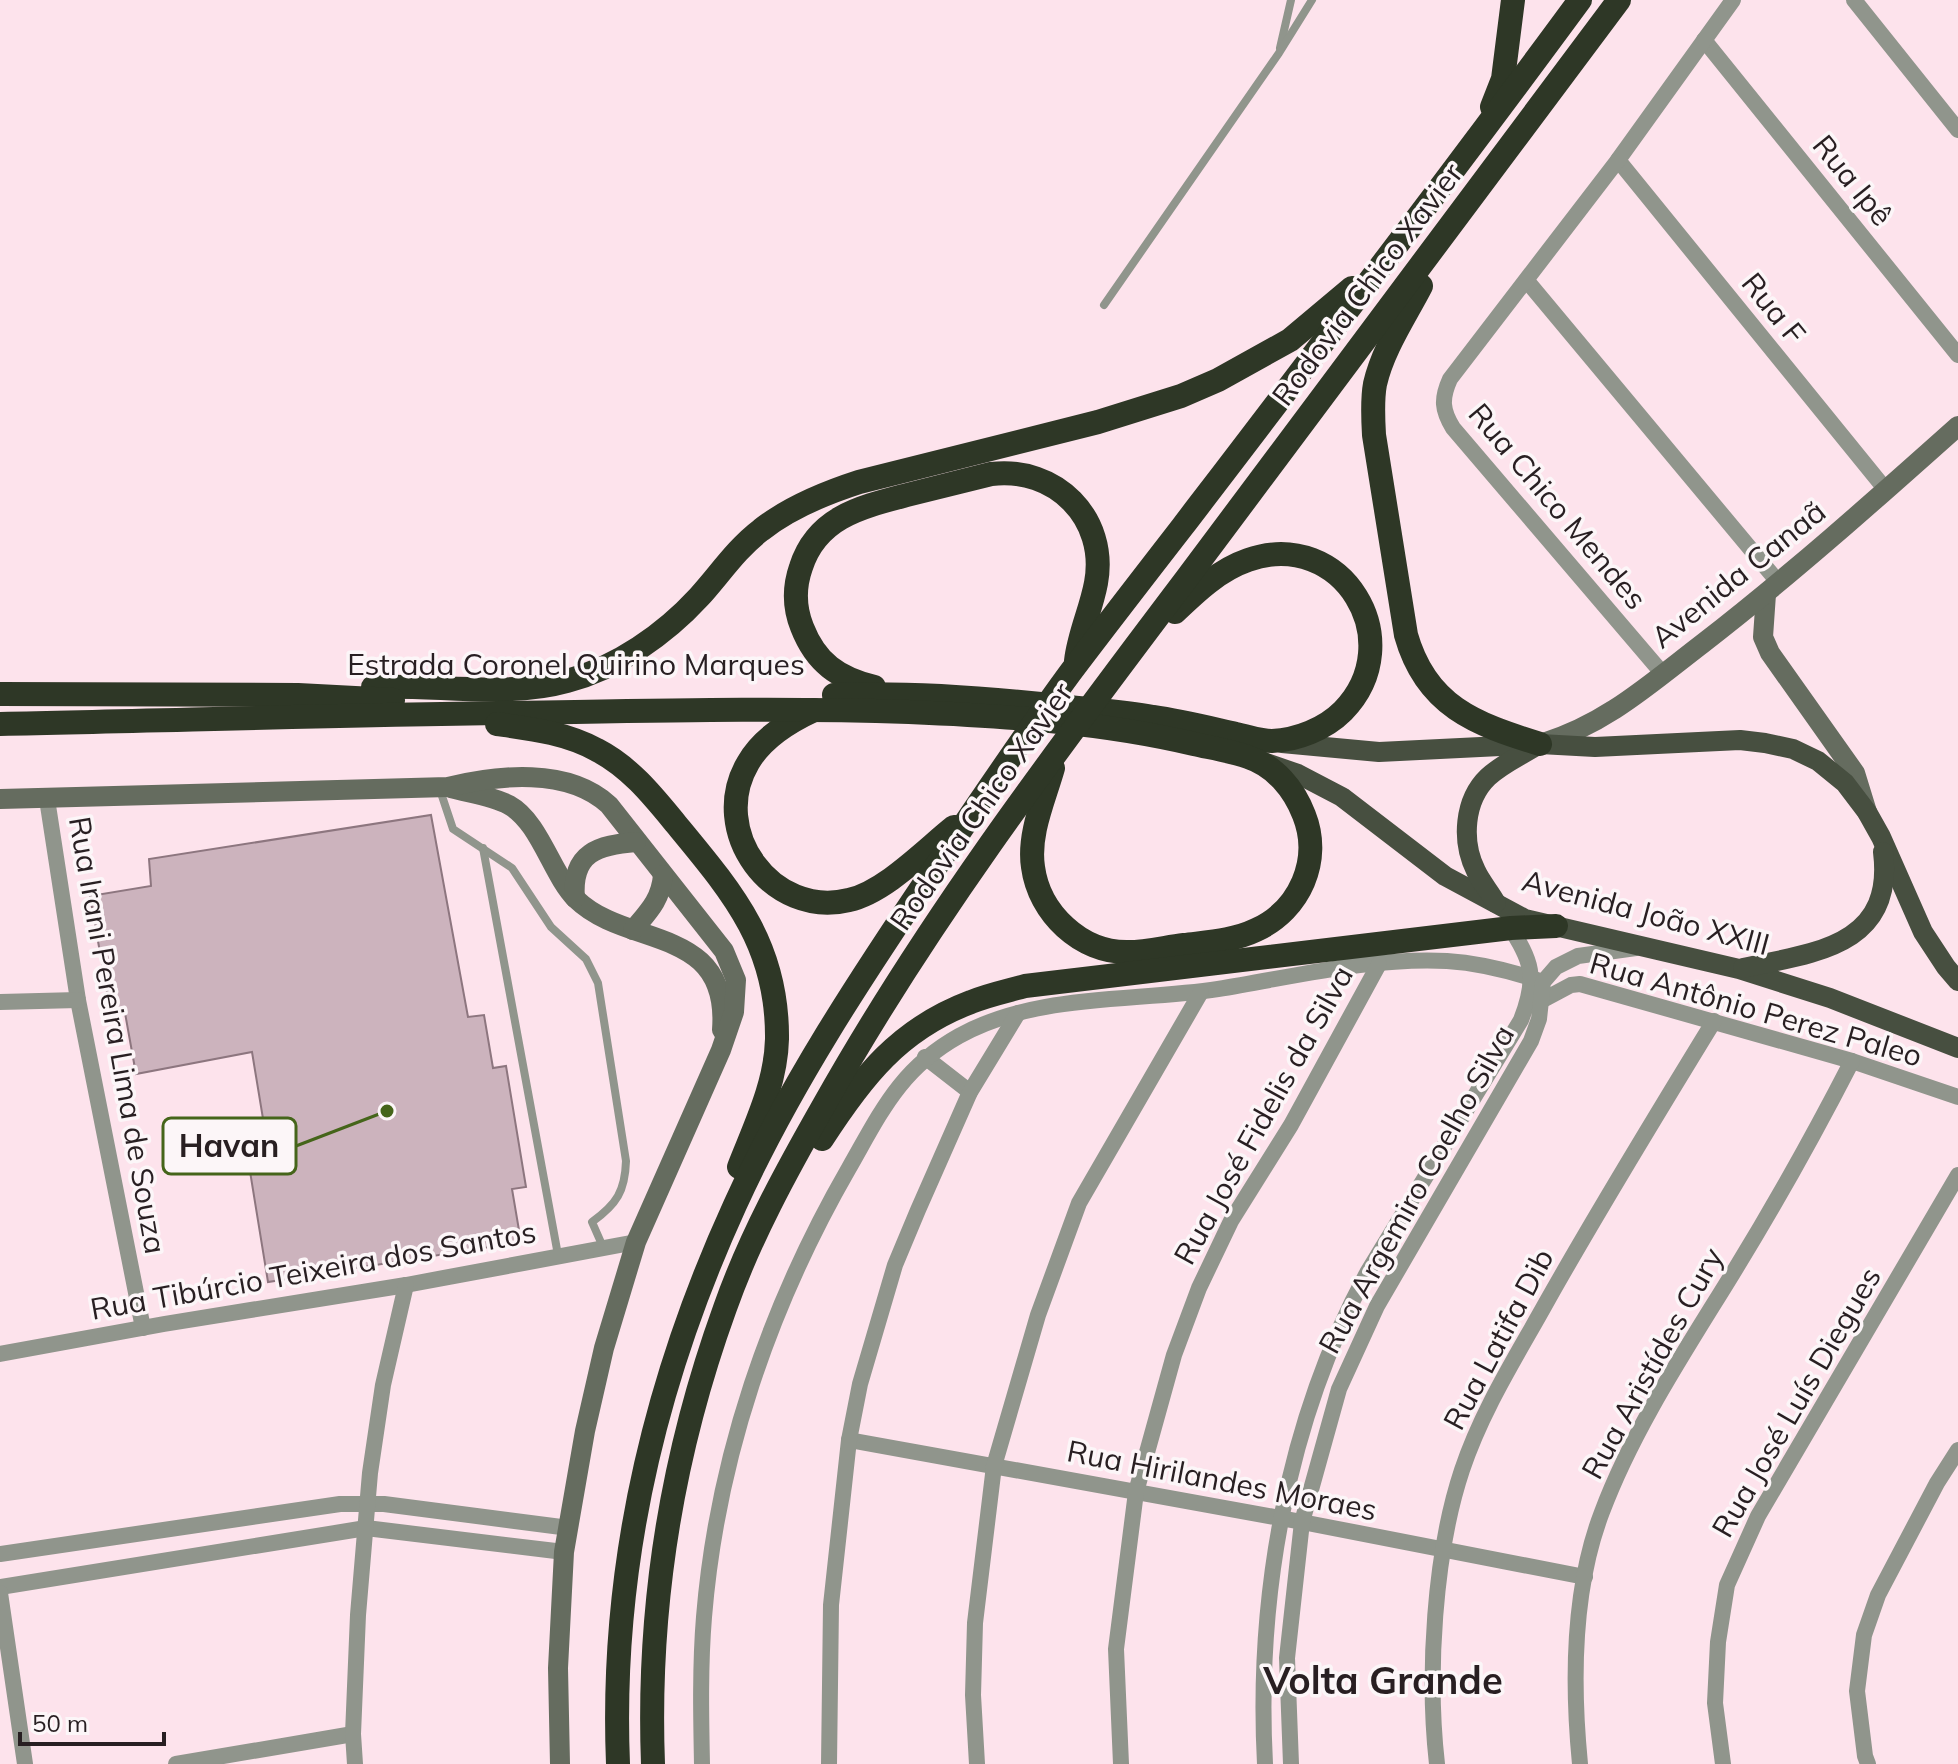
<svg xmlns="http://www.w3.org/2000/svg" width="1958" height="1764" font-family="Mulish,sans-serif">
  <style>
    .building { fill: #ccb3bd; stroke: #8d767f; stroke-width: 2 }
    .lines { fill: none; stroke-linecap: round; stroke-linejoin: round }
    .lane { stroke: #90958c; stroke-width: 8 }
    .street { stroke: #90958c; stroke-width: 16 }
    .secondary { stroke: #656c5f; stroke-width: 20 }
    .primary { stroke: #474f40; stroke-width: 20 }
    .highway { stroke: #2e3726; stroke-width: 24 }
    .labels { text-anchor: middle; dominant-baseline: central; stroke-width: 7; stroke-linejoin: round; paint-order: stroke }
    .street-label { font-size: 30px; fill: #281f22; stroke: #fcf6f8 }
    .district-label { font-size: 38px; font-weight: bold; fill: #281f22; stroke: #fcf6f8 }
    .leader { fill: none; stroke: #45651a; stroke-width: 3 }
    .callout-dot { fill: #45651a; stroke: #fcf6f8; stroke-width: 3 }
    .callout { fill: #fcf6f8; stroke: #45651a; stroke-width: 3 }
    .callout-label { font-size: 32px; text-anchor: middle; font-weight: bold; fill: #281f22 }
  </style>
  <rect width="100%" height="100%" fill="#fde3ec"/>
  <polygon class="building" points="431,815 468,1017 484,1015 493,1068 506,1066 526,1187 512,1189 521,1242 268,1282 248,1159 269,1155 252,1052 136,1074 125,1013 110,1009 90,896 151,886 149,859"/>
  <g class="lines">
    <g class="lane">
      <polyline points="1280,48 1291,0"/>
      <polyline points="1104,305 1279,53 1312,0"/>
      <path d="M 440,790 L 453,829 L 512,868 L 551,927 L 586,959 L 598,983 L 626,1161 C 625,1191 617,1204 592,1222 L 603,1247"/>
      <polyline points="483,848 558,1255"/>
    </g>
    <g class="street">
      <polyline points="1854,0 1958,130"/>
      <polyline points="1704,40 1958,355"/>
      <polyline points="1618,160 1886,490"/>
      <polyline points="1527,281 1779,583"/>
      <path d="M 1663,674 L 1453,428 C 1442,410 1441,399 1450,379 L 1618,160 L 1733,0"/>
      <polyline points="47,799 78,1000 143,1328"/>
      <polyline points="1536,1000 1541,1001 1571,985 1580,984 1852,1061 1958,1097"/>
      <polyline points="0,1002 78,1000"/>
      <polyline points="925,1057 970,1092"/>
      <polyline points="0,1354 164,1324 406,1285 636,1242"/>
      <polyline points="849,1440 1302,1522 1585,1577"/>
      <polyline points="0,1554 340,1504 384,1504 569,1528"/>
      <polyline points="0,1587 366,1528 564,1552"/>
      <polyline points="0,1593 25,1764"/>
      <polyline points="176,1764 353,1734"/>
      <polyline points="355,1764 353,1734 358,1615 370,1473 383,1385 406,1285"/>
      <path d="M 702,1764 C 701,1715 700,1666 704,1617 C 717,1458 770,1305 849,1168 C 881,1112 900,1069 959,1036 C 1036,993 1133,1002 1218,989 C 1293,977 1371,957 1447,961 C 1478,963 1514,972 1543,982"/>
      <polyline points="829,1764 831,1605 849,1440 860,1384 895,1265 918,1210 970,1092 1018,1013"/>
      <polyline points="977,1764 973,1695 975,1623 994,1466 1038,1315 1079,1203 1201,992"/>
      <polyline points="1121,1764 1116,1649 1136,1492 1174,1355 1199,1288 1231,1221 1291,1125 1379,964"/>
      <path d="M 1265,1764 C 1256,1597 1287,1421 1367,1273 L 1521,1020 C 1538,976 1532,962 1508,924"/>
      <polyline points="1291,1764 1287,1658 1302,1522 1339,1389 1377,1306 1531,1041 1539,1019 1543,982 1556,967 1578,956 1636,948"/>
      <path d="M 1437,1764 C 1427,1676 1434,1554 1462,1470 C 1482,1410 1516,1357 1546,1303 C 1600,1207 1657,1114 1714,1021"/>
      <path d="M 1580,1764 C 1572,1682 1572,1590 1602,1512 C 1633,1429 1687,1348 1733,1273 C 1776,1203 1815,1133 1852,1061"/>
      <polyline points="1723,1764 1715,1703 1718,1642 1727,1585 1758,1516 1958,1175"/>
      <polyline points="1868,1764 1865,1756 1857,1691 1864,1635 1878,1595 1937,1483 1958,1450"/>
    </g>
    <g class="secondary">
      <polyline points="1766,594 1763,637 1770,653 1855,773 1867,812"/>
      <path d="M 1543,743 C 1606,724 1651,683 1702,644 C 1791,575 1874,501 1958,426"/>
      <path d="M 451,788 C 469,793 493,796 509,805 C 540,822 552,875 576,899 C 627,949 730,924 722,1030"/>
      <path d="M 0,799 L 448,787 C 497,775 568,767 609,805 L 724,951 L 736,980 L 734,1012 L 721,1050 L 636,1242 L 604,1348 L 585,1431 L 564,1552 L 558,1668 L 560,1764"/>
      <path d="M 575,898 C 571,852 599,845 636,842"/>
      <path d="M 633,930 C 648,912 661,900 663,875"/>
    </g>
    <g class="primary">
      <polyline points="1282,743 1379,752 1540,744 1595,747 1740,740 1765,743 1793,749 1818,761 1845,783 1867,812 1881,837 1923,932 1946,967 1958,981"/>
      <polyline points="1266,763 1298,774 1342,797 1445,876 1525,919 1739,969 1830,998 1958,1048"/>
      <path d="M 1496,903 C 1490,892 1481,882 1476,871 C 1461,841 1464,800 1488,777 C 1502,764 1520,756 1536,746"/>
      <path d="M 1743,968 C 1812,953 1895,947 1883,852"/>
    </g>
    <g class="highway">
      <polyline points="1492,107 1503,79 1513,0"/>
      <path d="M 1421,286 C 1405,317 1383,349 1375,384 C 1372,400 1373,418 1374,435 L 1406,635 C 1426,706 1475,724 1540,744"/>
      <path d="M 373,687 C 435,684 507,698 567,681 C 617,668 665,634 699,597 C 719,575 737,548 761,530 C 790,507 825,493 859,482 L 1098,422 L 1181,396 L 1218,380 L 1290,340 L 1352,288"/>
      <path d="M 874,687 C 838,678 816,663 802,627 C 794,607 794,587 801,567 C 817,517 861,507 907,495 C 935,488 963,481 991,474 C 1055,466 1108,518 1096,583 C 1091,610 1079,634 1076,661"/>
      <polyline points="0,694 298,695 393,700"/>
      <path d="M 834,695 C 913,692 990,698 1069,707 C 1097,710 1126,712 1153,717 C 1181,721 1209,728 1236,734 C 1247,736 1260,741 1272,741 C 1297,740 1325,729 1343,711 C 1411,641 1342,527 1248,560 C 1219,570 1197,591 1175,612"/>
      <path d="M 814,710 C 788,722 762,738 748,763 C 708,831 772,919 849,900 C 885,892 925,850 954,827"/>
      <path d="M 0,724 C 192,720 383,714 575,712 C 686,710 798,708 909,712 C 1004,716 1101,722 1194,744 C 1212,748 1231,751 1248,757 C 1275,766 1294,789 1304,815 C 1322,860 1300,910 1256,930 C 1233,941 1208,942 1184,945 C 1166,947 1147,952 1128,952 C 1081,953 1039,913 1033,867 C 1028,834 1044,800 1053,768"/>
      <path d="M 497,724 C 532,729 566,733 597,750 C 630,767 653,796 676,824 C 733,893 778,945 777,1039 C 776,1084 755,1126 739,1167"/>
      <path d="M 822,1139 C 862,1077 899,1029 971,1002 C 988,995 1007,991 1025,986 L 1511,928 L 1556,926"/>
      <path d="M 618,1764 C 610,1569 654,1382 735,1205 C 789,1086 862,976 935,868 C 979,803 1023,737 1070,673 C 1107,624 1145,575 1183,526 C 1316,352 1450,177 1580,0"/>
      <path d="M 653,1764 C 647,1607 671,1457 725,1308 C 750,1237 787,1170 824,1105 C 929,918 1058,749 1187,578 C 1331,386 1475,193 1619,0"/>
    </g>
  </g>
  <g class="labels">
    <g class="street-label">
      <text transform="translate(1853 180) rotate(51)">Rua Ipê</text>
      <text transform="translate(1367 284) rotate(-53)">Rodovia Chico Xavier</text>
      <text transform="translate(1774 308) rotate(51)">Rua F</text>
      <text transform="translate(1558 506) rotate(50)">Rua Chico Mendes</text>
      <text transform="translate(1738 574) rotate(-39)">Avenida Canaã</text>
      <text x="576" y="664">Estrada Coronel Quirino Marques</text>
      <text transform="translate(981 806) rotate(-55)">Rodovia Chico Xavier</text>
      <text transform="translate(1646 912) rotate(15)">Avenida João XXIII</text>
      <text transform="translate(1756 1009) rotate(16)">Rua Antônio Perez Paleo</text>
      <text transform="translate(118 1035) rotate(80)">Rua Irani Pereira Lima de Souza</text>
      <text transform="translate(1263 1115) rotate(-61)">Rua José Fidelis da Silva</text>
      <text transform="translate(1416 1189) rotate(-61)">Rua Argemiro Coelho Silva</text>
      <text transform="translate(313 1270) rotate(-10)">Rua Tibúrcio Teixeira dos Santos</text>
      <text transform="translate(1498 1339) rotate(-62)">Rua Latifa Dib</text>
      <text transform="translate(1652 1363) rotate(-61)">Rua Aristídes Cury</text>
      <text transform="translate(1796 1402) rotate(-60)">Rua José Luís Diegues</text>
      <text transform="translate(1222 1480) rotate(11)">Rua Hirilandes Moraes</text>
    </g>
    <g class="district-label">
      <text x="1383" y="1680">Volta Grande</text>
    </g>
  </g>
  <path class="leader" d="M387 1111L296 1146"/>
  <circle class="callout-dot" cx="387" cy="1111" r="8"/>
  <rect class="callout" x="163" y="1118" width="133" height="56" rx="8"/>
  <g class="callout-label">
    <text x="229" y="1157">Havan</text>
  </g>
  <path d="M20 1732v12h144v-12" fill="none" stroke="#281f22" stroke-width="4"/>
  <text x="32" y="1732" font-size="24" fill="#281f22" stroke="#fcf6f8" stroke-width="6" paint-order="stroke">50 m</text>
</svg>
